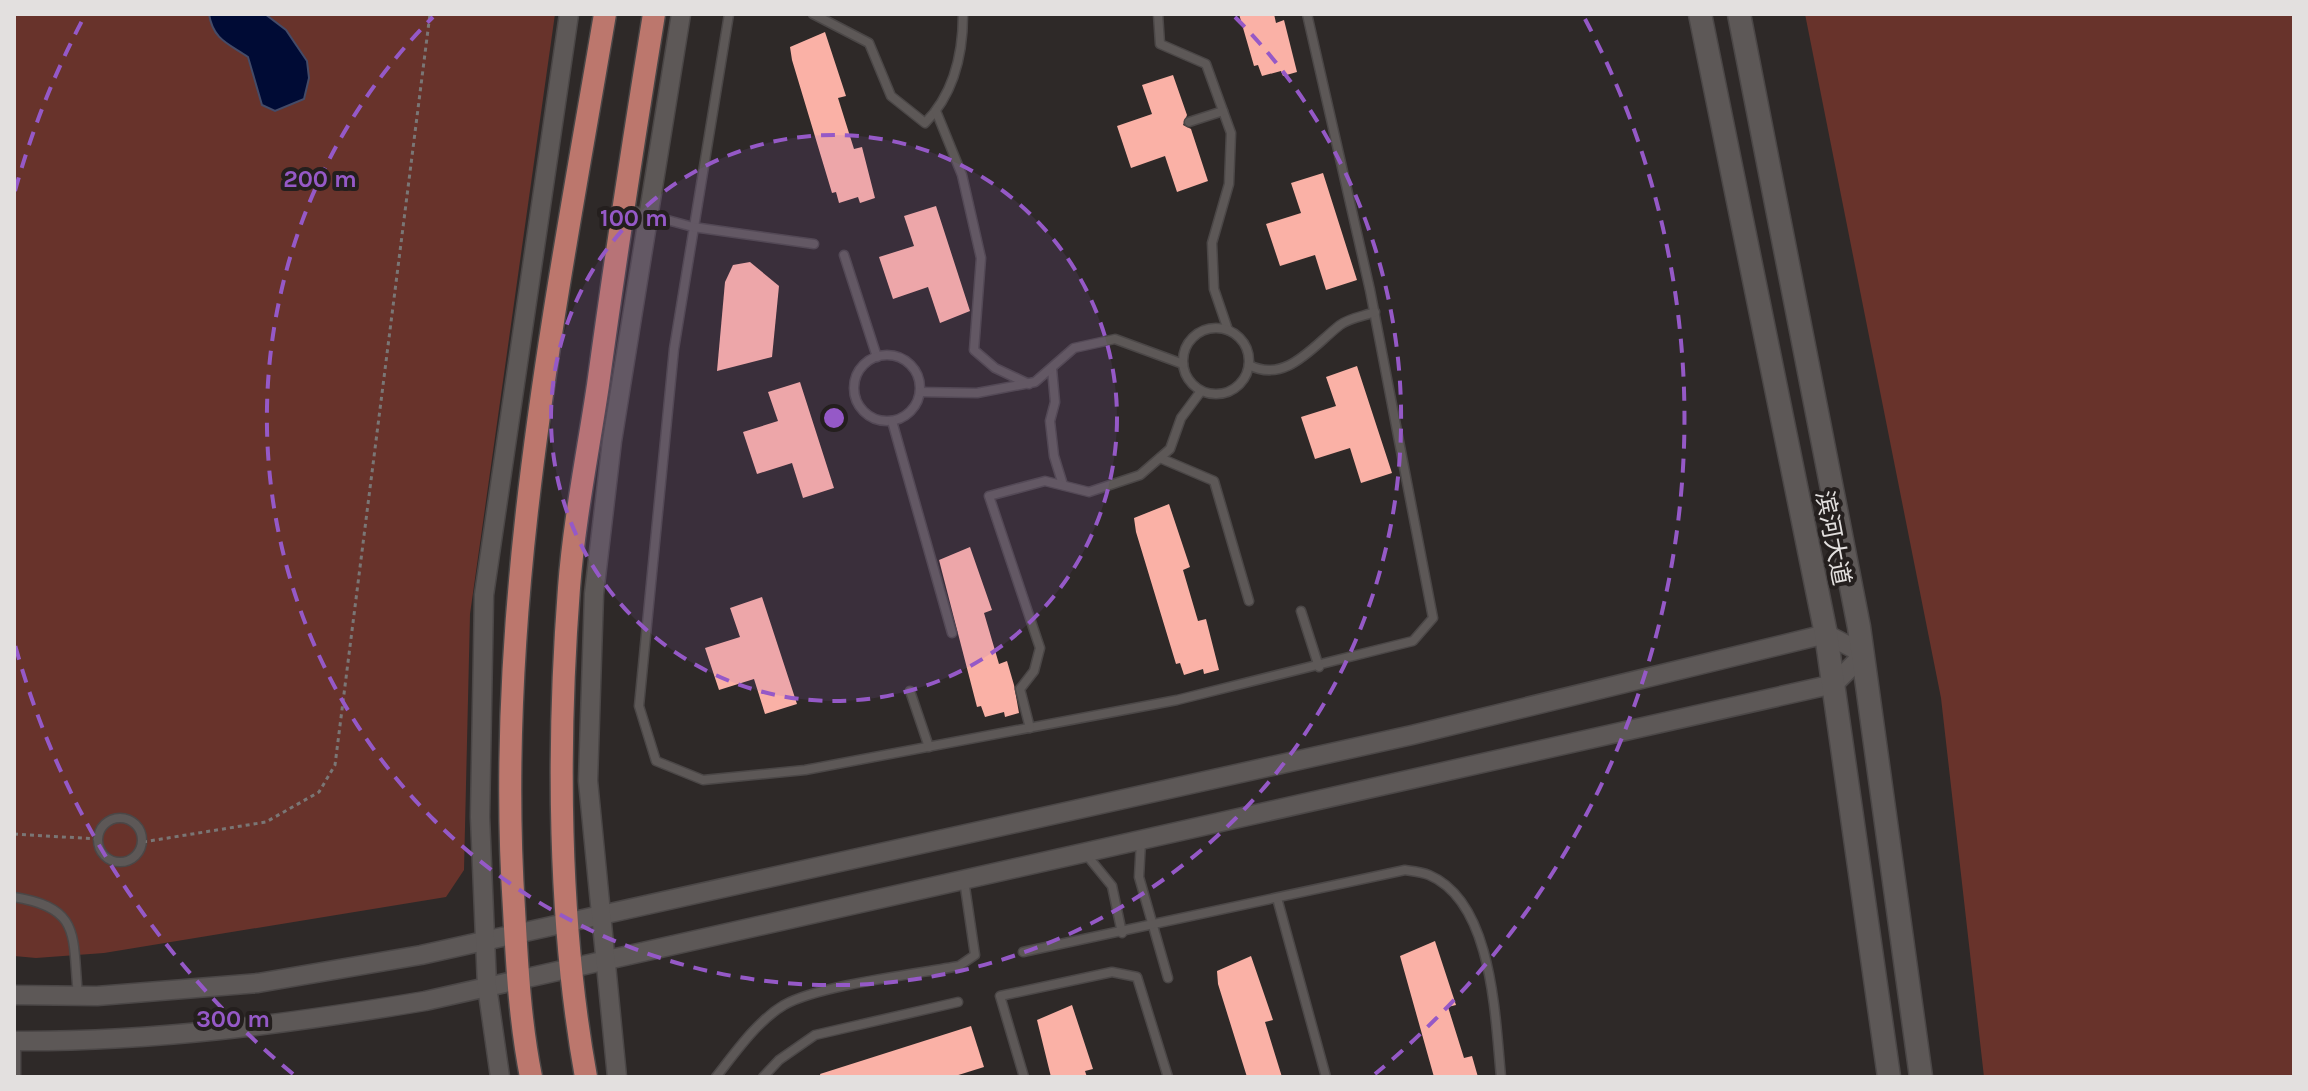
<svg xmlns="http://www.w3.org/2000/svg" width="2308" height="1091" font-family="Karla,'Noto Sans SC',sans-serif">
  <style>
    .green { fill: #68332b }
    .water { fill: #000b35; stroke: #444b68; stroke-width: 2 }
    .building { fill: #fab1a6 }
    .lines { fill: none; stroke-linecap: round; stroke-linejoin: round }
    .service-casing { stroke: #4b4747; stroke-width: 11 }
    .tertiary-casing { stroke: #4b4747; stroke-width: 21 }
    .secondary-casing { stroke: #4b4747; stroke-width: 25 }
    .primary-casing { stroke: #4b4747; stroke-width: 25 }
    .path { stroke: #7a7675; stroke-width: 3; stroke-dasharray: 4 4; stroke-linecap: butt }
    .service { stroke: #5d5857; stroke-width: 8 }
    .tertiary { stroke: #5d5857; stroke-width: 18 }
    .secondary { stroke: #5d5857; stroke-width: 22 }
    .primary { stroke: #bc776d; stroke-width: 22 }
    .ring { fill: none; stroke: #9559c7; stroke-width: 4; stroke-dasharray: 14 10 }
    .labels { text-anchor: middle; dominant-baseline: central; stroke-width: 8; stroke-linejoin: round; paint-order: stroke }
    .street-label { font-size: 24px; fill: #e3e0df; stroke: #241f1e }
    .centre { fill: #9559c7; stroke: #241f1e; stroke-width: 4 }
    .ring-label { font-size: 24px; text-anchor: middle; font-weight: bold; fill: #9559c7; stroke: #241f1e; stroke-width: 8; stroke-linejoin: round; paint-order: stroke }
  </style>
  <rect width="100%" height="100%" fill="#2e2928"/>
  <g class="green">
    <polygon points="14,14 555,14 470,614 464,870 446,897 104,953 36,958 14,956"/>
    <polygon points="1805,14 2294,14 2294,1077 1984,1077 1941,698"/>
  </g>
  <path class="water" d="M 209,14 L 265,14 L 286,30 L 307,61 L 309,78 L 304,99 L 275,111 L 262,105 L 248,57 C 229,44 213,40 209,14 Z"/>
  <g class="building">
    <polygon points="1239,14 1274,14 1276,23 1284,20 1297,72 1283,76 1281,71 1262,76 1258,65 1254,66"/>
    <polygon points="825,32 846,96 838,98 854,149 862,147 875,198 860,203 858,197 839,203 836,192 832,193 792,60 790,47"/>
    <polygon points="1173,75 1187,115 1183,125 1191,129 1208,181 1177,192 1165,156 1131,168 1117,126 1152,114 1142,85"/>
    <polygon points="1323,173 1357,280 1326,290 1315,255 1280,266 1266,224 1301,213 1291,183"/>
    <polygon points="936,206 970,311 940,323 928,287 893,299 879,257 914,246 904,216"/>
    <polygon points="750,262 779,286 772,357 717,371 725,282 733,265"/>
    <polygon points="1357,366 1392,473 1361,483 1350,448 1315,459 1301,417 1336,406 1326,377"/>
    <polygon points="800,382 834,488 803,498 792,463 757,474 743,432 778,421 768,392"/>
    <polygon points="1169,504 1190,567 1183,570 1198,621 1206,619 1219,670 1204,674 1203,669 1184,675 1180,663 1176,664 1136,532 1134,518"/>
    <polygon points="970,547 992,610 984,613 999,664 1007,661 1014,685 1019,713 1005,717 1004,712 985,717 981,706 977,707 939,560"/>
    <polygon points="762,597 797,704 765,714 754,679 719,690 705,648 740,637 730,608"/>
    <polygon points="1435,941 1456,1005 1448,1007 1464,1058 1472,1056 1478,1077 1434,1077 1400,956"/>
    <polygon points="1251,956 1273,1020 1265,1022 1282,1077 1247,1077 1218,984 1217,971"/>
    <polygon points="1072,1005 1093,1069 1085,1071 1087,1077 1051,1077 1037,1020"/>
    <polygon points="971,1026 984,1067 952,1077 821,1077 820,1074"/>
  </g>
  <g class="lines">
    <g class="service-casing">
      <g id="service">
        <polyline points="729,14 674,349 639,706 656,761 703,780 805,770 1177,700 1413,641 1433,618 1370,290 1307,14"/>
        <path d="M 813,14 L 869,43 L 891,96 L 925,123 C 954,94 963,55 963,14"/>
        <polyline points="1158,14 1160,44 1206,64 1231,133 1229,184 1212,243 1214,289 1228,330"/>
        <polyline points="936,111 962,175 981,258 974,350 995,368 1029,384"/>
        <polyline points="1189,122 1223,111"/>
        <polyline points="627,209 693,227 814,244"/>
        <polyline points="844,255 877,357"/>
        <circle cx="1216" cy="361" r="33"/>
        <circle cx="887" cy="388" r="33"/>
        <path d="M 1249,365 C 1286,384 1313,346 1340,325 C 1349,318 1364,316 1375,312"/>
        <polyline points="1052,369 1055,402 1050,421 1054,456 1063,485"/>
        <polyline points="920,392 977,393 1035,382 1074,348 1115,339 1183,364"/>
        <polyline points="892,421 952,633"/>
        <polyline points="1160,458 1214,481 1249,601"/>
        <polyline points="1301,611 1319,667"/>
        <polyline points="910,691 929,747"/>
        <polyline points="1030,728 1020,689 1034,671 1040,648 989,496 1045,481 1089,492 1140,475 1170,449 1181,418 1201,391"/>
        <circle cx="120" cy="840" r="22"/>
        <polyline points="1141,841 1139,877 1168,978"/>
        <polyline points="1085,853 1112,886 1122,933"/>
        <path d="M 14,897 C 82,908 72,936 78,995"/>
        <polyline points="1277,898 1326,1077"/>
        <path d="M 1023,952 L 1405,870 C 1412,871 1422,872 1429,875 C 1493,902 1495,1017 1501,1077"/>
        <polyline points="16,1077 16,1042"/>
        <path d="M 716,1077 C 735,1053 757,1021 784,1005 C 820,985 916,974 959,966 L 975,955 L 964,880"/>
        <polyline points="763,1077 779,1060 815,1035 958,1002"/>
        <polyline points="1024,1077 1000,996 1112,972 1137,977 1168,1077"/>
      </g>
    </g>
    <g class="tertiary-casing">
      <g id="tertiary">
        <path d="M 14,995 L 97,996 L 258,983 L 421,955 L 1412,735 L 1826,634 L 1864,654 L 1834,684 L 425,1001 C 287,1024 154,1042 14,1041"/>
        <polyline points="500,1077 487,986 480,817 484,595 569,14"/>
        <polyline points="617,1077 588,781 594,594 612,441 681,14"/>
      </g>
    </g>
    <g class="secondary-casing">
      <g id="secondary">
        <polyline points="1700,14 1826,634 1889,1077"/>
        <polyline points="1739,14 1859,627 1921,1077"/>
      </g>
    </g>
    <g class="primary-casing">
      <g id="primary">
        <path d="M 531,1077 C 520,1022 517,965 514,909 C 494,606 555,310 605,14"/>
        <path d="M 586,1077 C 558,923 557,745 569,588 C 574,521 588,452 598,385 C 615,261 634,137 654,14"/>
      </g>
    </g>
    <g class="path">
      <polyline points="14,834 97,839"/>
      <polyline points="143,842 266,822 319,792 335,765 430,14"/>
    </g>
    <use href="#service" class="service"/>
    <use href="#tertiary" class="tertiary"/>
    <use href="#secondary" class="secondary"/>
    <use href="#primary" class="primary"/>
  </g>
  <circle cx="834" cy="418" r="283" fill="#9559c7" fill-opacity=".12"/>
  <g class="ring">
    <circle cx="834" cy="418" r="283"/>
    <path d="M1235 17A567 567 0 1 1 433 17"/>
    <path d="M293 1074A850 850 0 0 1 15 645M15 191A850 850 0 0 1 83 19M1585 19A850 850 0 0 1 1375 1074"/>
  </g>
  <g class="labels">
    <g class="street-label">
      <text transform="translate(1833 538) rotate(79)">滨河大道</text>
    </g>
  </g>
  <circle cx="834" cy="418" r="12" class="centre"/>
  <g class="ring-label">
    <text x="320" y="187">200 m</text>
    <text x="634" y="226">100 m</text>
    <text x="233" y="1027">300 m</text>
  </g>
  <rect width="2308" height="1091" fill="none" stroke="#e3e0df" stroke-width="32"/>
</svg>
